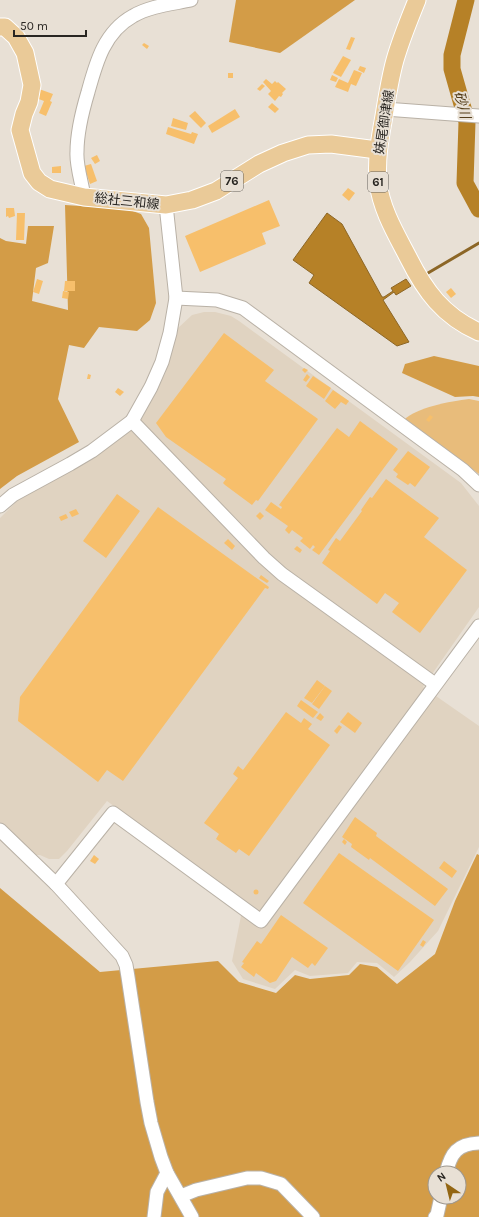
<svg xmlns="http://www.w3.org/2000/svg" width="479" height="1217" font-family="Karla,'Noto Sans JP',sans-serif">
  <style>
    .built { fill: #e0d3c1 }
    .green { fill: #e8bc7b }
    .forest { fill: #d39c47; fill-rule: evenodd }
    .water { fill: #b68127; stroke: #8c6626 }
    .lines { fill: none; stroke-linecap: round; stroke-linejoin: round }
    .stream { stroke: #8c6626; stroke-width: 3 }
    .river { stroke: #b68127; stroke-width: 17 }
    .building { fill: #f7bf6b }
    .minor-casing { stroke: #b9b1a6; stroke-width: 15 }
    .major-casing { stroke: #fff; stroke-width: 19 }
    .minor { stroke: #fff; stroke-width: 13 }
    .major { stroke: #eaca98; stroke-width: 17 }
    .labels { text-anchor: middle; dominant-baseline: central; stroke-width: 4; stroke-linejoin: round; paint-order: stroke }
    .shield { fill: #e8e0d5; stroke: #625e58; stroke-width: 1 }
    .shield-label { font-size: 12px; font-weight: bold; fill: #292622 }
    .street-label { font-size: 13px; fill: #292622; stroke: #e8e0d5 }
    .water-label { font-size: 14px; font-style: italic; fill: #553e1a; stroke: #e8e0d5 }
  </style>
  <rect width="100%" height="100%" fill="#e8e0d5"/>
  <polygon class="built" points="204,312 215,312 231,316 239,321 461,483 479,506 479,607 423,687 479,726 479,847 438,931 410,962 394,977 377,963 357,962 348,973 310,976 295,970 275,989 243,979 232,961 244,901 107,801 67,851 59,859 49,859 40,855 31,855 0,823 0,518 18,500 85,463 105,450 148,406 165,374 171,355 177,329 192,315"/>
  <path class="green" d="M 469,399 L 479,401 L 479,474 L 404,420 C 415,408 451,401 469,399 Z"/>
  <g class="forest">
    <polygon points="236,0 355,0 280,53 229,42"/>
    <polygon points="65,205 127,209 141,214 149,228 156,303 150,320 137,331 99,327 84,348 69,345 58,399 79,442 17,476 0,489 0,238 6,241 26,244 28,226 54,226 48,263 36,268 32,301 68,310"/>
    <polygon points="434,356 479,366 479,397 473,396 455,397 402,373 405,364"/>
    <path d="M 477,854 L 479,855 L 479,1217 L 0,1217 L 0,888 L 100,972 L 218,961 L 239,982 L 276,993 L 295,975 L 310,979 L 349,975 L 360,964 L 377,967 L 397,984 L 435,954 L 455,901 ZM 435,1173 L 459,1173 L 459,1197 L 435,1197 Z"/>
  </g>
  <polygon class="water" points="327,213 342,224 382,297 384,297 393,291 391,288 406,279 411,286 396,295 394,292 383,300 409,342 397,346 309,283 314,275 293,260"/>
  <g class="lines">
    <polyline class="stream" points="428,273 479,243"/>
    <polyline class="river" points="466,0 452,55 452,69 467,122 465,183 479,209"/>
  </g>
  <g class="building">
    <polygon points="351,37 355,38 350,50 346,49"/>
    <polygon points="144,43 149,46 147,49 142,45"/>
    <polygon points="343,56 351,60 341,77 333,73"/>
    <polygon points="360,66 366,68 364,73 358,70"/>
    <polygon points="354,70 362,73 356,86 351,84 348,92 335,87 339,79 348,83"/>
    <rect x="228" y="73" width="5" height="5"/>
    <polygon points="332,75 338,78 336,82 330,80"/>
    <polygon points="266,79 272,84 275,81 277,83 278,82 286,89 282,93 283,94 281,97 279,96 275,101 268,94 271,91 263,82"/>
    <polygon points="262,84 265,86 260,91 257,89"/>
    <polygon points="39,89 53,94 50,101 52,102 46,116 39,113 44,101 36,98"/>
    <polygon points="272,103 279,109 275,113 268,107"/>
    <polygon points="235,109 240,117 212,133 208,126"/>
    <polygon points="195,111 206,123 201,128 189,116"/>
    <polygon points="173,118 188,123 186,130 171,126"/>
    <polygon points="168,127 191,134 192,132 198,134 194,144 166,134"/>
    <polygon points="97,155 100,161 95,164 91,158"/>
    <polygon points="91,164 97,181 90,184 84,166"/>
    <polygon points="61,166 61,173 52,173 52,167"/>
    <polygon points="348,188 355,193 349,201 342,195"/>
    <polygon points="269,200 280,226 262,233 266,244 200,272 185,236"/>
    <polygon points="6,208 14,208 15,216 9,218 8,216 6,217"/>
    <polygon points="17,213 25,213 24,240 16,240"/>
    <polygon points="37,279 43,281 39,294 33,292"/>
    <polygon points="65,281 75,281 75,291 64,291"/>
    <polygon points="451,288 456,294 451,298 446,292"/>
    <polygon points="63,291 69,292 68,299 62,298"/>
    <polygon points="224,333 274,370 265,381 318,419 258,501 256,500 252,505 225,485 223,483 226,479 166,437 156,423"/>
    <polygon points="304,368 308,370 305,373 302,370"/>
    <polygon points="88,374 91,375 90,379 87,379"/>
    <polygon points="307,374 310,377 306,382 303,380"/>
    <polygon points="313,376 331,388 324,399 306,386"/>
    <polygon points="118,388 124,392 120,396 115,392"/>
    <polygon points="333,390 349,401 346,405 341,402 335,409 325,401"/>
    <polygon points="430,415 433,417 429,422 426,420"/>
    <polygon points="360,421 398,449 319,555 312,550 315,547 313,545 310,549 300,541 303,538 292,530 289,534 285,530 288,526 265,510 271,502 281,509 282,507 279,505 337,428 349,437"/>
    <polygon points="408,451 430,467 415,487 410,483 408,485 396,477 398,474 393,470"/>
    <polygon points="386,479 439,518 424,537 467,570 420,633 392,612 399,603 385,593 377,604 322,563 330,551 328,550 336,538 340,541 362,511 361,510 370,497 372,498"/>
    <polygon points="117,494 140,511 106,558 83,541"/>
    <polygon points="158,507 269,587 268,589 265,588 123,781 107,770 98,782 18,721 20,697"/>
    <polygon points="76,509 79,514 72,517 69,512"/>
    <polygon points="260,512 264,516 260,520 256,516"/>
    <polygon points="66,514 68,518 61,521 59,517"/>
    <polygon points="228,539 235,546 232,550 224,543"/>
    <polygon points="297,546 302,550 300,553 294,549"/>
    <polygon points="261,575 269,581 267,583 259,578"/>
    <polygon points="317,680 325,686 312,703 304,698"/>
    <polygon points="325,686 332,691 319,709 312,704"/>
    <polygon points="301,700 318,712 313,718 297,706"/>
    <polygon points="286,712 301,723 304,718 312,724 308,729 330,745 249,856 239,849 236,853 216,839 219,834 204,823 238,778 233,774 238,766 243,770"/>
    <polygon points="348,712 362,723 355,733 340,722"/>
    <polygon points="320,713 324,717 321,721 316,718"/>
    <polygon points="339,725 342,727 337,734 334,731"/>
    <polygon points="355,817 377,833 376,836 448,889 435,906 370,858 369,860 351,847 352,844 342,837"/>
    <polygon points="344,839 347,842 345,845 342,842"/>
    <polygon points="339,853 434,920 398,971 303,903"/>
    <polygon points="94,855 99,859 95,864 90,861"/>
    <polygon points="444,861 457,871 452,878 439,868"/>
    <circle cx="256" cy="892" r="2.5"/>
    <polygon points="281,915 328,948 315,966 312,963 308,968 292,957 276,981 270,983 256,973 254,977 241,967 244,963 242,962 257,941 261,944"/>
    <polygon points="423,940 426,942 423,947 420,945"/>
  </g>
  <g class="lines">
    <g class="minor-casing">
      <g id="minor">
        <polyline points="385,109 479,116"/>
        <path d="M 84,197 C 82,183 76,165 77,152 C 77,131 82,112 88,92 C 96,63 104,32 133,16 C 150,6 172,4 191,0"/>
        <polyline points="176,298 217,300 243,308 463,470 479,485"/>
        <polyline points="132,421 264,558 282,574 435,684"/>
        <polyline points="0,506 13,495 70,464 92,451 132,421 151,387 162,362 170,333 176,298 166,205"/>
        <polyline points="0,830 56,884 122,956 126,965 128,977 147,1102 151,1123 161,1157 167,1173 192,1217"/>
        <polyline points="56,884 113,813 261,921 479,626"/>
        <path d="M 446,1173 C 451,1153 457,1144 479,1143"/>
        <polyline points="181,1196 196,1190 247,1178 261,1178 281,1184 313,1217"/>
        <polyline points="154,1217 157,1192 167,1173"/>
        <polyline points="435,1217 437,1215 441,1197"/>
      </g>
    </g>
    <g class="major-casing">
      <g id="major">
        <path d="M 417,0 C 409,20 401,39 395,60 C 390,78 387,97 384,116 C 380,138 376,159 378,182 C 381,209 396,234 408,257 C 425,291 443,316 479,332"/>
        <polyline points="0,27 5,27 16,37 25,53 32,85 29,102 24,114 20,130 32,173 39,182 50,189 84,197 166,205 192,200 216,191 259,164 283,153 308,145 331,144 377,150"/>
      </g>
    </g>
    <use href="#minor" class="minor"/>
    <use href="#major" class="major"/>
  </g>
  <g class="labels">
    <g class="shield">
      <rect x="221" y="171" width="22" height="20" rx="3"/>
      <rect x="368" y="172" width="20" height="20" rx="3"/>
    </g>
    <g class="shield-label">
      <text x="232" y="181">76</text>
      <text x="378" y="182">61</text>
    </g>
    <g class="street-label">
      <text transform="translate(384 122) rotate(-81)">妹尾御津線</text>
      <text transform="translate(127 201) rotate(6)">総社三和線</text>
    </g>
    <g class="water-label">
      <text transform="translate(462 105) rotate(76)">砂川</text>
    </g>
  </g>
  <g transform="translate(447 1185) rotate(325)"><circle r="19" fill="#e8e0d5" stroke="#9c968d"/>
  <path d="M0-3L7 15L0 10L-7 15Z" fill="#936613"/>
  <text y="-6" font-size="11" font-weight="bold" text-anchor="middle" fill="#292622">N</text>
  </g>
  <path d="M14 30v6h72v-6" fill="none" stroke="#292622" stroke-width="2"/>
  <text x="20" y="30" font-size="12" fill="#292622" stroke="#e8e0d5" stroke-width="3" paint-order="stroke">50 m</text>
</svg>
